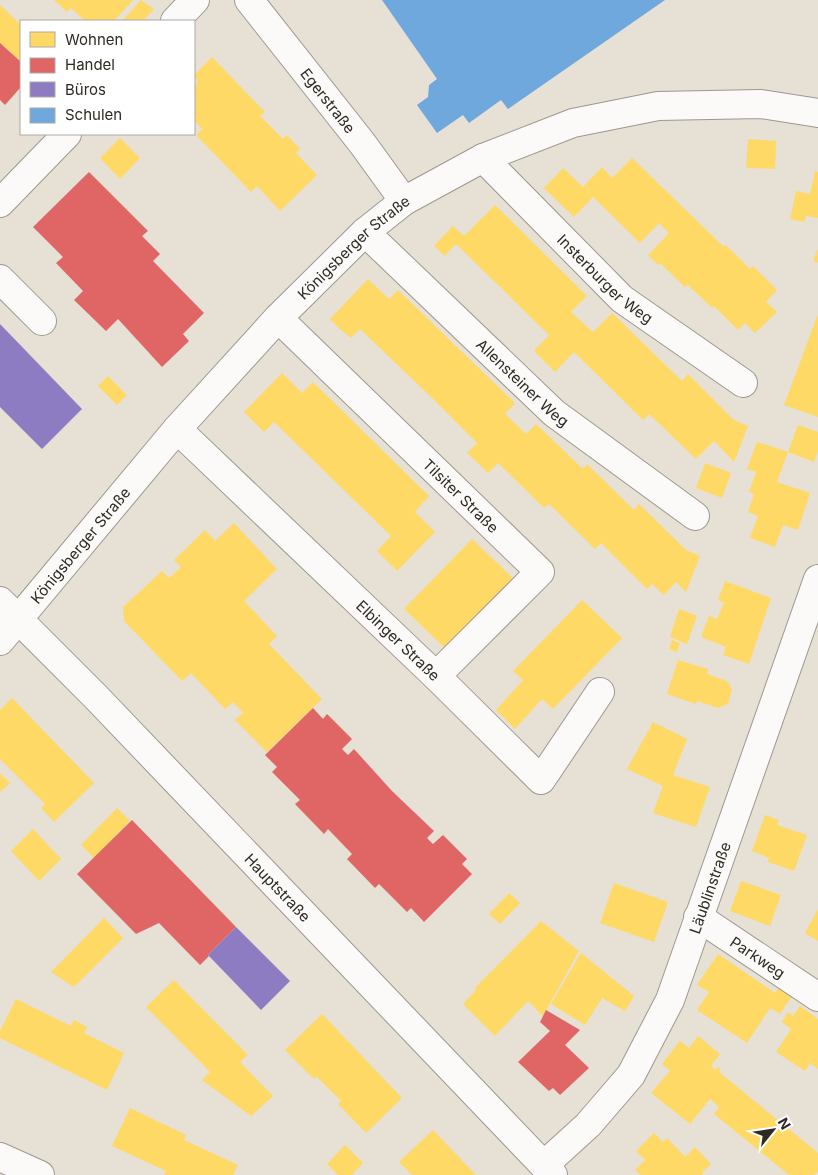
<svg xmlns="http://www.w3.org/2000/svg" width="818" height="1175" font-family="Inter,sans-serif">
  <style>
    .homes { fill: #ffd966 }
    .shops { fill: #e06666 }
    .offices { fill: #8e7cc3 }
    .schools { fill: #6fa8dc }
    .lines { fill: none; stroke-linecap: round; stroke-linejoin: round }
    .minor-casing { stroke: #9d9890; stroke-width: 30 }
    .minor { stroke: #fbfaf9; stroke-width: 28 }
    .labels { text-anchor: middle; dominant-baseline: central; stroke-width: 5; stroke-linejoin: round; paint-order: stroke }
    .street-label { font-size: 15px; fill: #2e2a23; stroke: #fff }
  </style>
  <rect width="100%" height="100%" fill="#e6e0d5"/>
  <g class="homes">
    <polygon points="54,0 133,0 114,21 85,21 71,8 67,12"/>
    <polygon points="141,0 154,9 143,21 122,21"/>
    <polygon points="0,5 21,25 21,62 0,43"/>
    <polygon points="212,57 265,112 260,116 283,139 287,135 300,149 296,153 317,175 280,211 257,186 251,192 196,135 202,129 194,120 194,86 198,82 194,75"/>
    <polygon points="120,138 140,158 120,179 100,158"/>
    <polygon points="748,139 776,141 775,169 746,168"/>
    <polygon points="632,158 724,247 726,245 750,269 753,266 777,290 766,302 777,312 755,333 745,323 738,330 714,306 712,308 688,285 685,287 660,263 658,265 648,255 669,233 659,223 640,243 593,197 574,217 544,188 563,168 583,187 602,167 612,178"/>
    <polygon points="815,171 818,172 818,218 806,216 804,222 790,219 796,191 810,194"/>
    <polygon points="495,205 587,296 571,312 593,332 612,313 682,381 688,374 734,420 748,426 734,462 714,441 696,459 649,414 643,420 574,352 555,372 534,351 549,335 456,244 445,256 434,246 453,226 464,236"/>
    <polygon points="818,248 818,263 813,261"/>
    <polygon points="368,279 389,299 398,290 515,403 505,414 526,434 536,424 583,469 587,464 634,510 639,504 686,550 700,556 686,592 676,582 664,595 652,584 647,589 601,543 595,549 549,504 544,508 498,463 488,473 467,453 477,443 431,397 360,329 351,338 340,329 330,319"/>
    <polygon points="818,314 818,417 784,405"/>
    <polygon points="282,373 302,393 313,382 429,496 415,512 435,532 397,571 377,551 391,536 274,422 264,432 244,412"/>
    <polygon points="108,376 127,395 117,405 98,386"/>
    <polygon points="798,425 818,432 818,451 814,462 788,452"/>
    <polygon points="757,442 788,452 777,482 810,493 798,530 783,525 775,547 750,538 758,516 748,512 754,494 749,492 756,472 747,469"/>
    <polygon points="705,463 731,473 722,498 696,488"/>
    <polygon points="234,523 277,569 244,601 277,636 269,644 322,699 267,752 235,720 243,713 233,702 225,709 191,673 182,681 124,621 123,607 162,571 169,578 181,567 174,560 205,530 215,541"/>
    <polygon points="472,539 513,578 445,648 404,609"/>
    <polygon points="725,581 771,598 749,664 723,655 726,647 701,637 709,616 717,619 724,603 718,600"/>
    <polygon points="582,600 622,638 553,709 542,699 515,729 496,710 523,680 513,671"/>
    <polygon points="679,609 697,616 687,644 670,637"/>
    <polygon points="672,640 680,643 677,652 669,649"/>
    <polygon points="678,660 708,669 707,674 727,681 732,689 728,704 718,708 697,701 696,704 667,694"/>
    <polygon points="12,698 94,783 54,822 41,808 45,804 0,759 0,710"/>
    <polygon points="653,722 687,739 673,775 710,787 696,827 653,813 663,786 627,769"/>
    <polygon points="0,773 10,783 0,792"/>
    <polygon points="117,808 130,821 94,858 81,845"/>
    <polygon points="765,815 779,820 777,825 807,835 794,871 768,862 769,858 752,851"/>
    <polygon points="33,829 61,859 39,881 11,851"/>
    <polygon points="741,881 781,895 770,926 730,911"/>
    <polygon points="614,883 668,902 654,942 600,923"/>
    <polygon points="509,893 520,903 500,924 489,914"/>
    <polygon points="818,909 818,941 805,933"/>
    <polygon points="104,918 123,938 74,987 51,972"/>
    <polygon points="541,921 579,951 543,1016 528,1001 495,1036 463,1004 476,990 475,988"/>
    <polygon points="581,953 634,996 625,1011 602,998 585,1025 551,1004"/>
    <polygon points="718,954 775,993 783,981 796,990 780,1014 770,1008 747,1043 697,1010 709,992 697,985"/>
    <polygon points="174,980 248,1055 240,1062 273,1096 251,1116 202,1080 210,1072 146,1007"/>
    <polygon points="16,999 71,1026 74,1020 87,1027 84,1033 124,1053 107,1090 0,1038 0,1031"/>
    <polygon points="800,1006 818,1019 818,1069 810,1063 805,1071 776,1052 791,1029 782,1022 788,1012 793,1016"/>
    <polygon points="322,1014 402,1098 366,1133 338,1104 341,1101 316,1076 314,1079 285,1050"/>
    <polygon points="698,1036 720,1054 711,1066 716,1070 718,1067 721,1069 719,1072 818,1153 818,1172 814,1175 789,1175 714,1114 719,1107 710,1099 690,1124 651,1093 670,1071 662,1064 680,1041 689,1048"/>
    <polygon points="130,1108 186,1135 184,1140 238,1165 233,1175 164,1175 166,1171 112,1146"/>
    <polygon points="433,1130 476,1175 412,1175 399,1162"/>
    <polygon points="654,1133 663,1142 667,1138 685,1157 695,1147 711,1164 702,1173 703,1175 641,1175 635,1170 645,1160 636,1151"/>
    <polygon points="345,1145 363,1163 352,1175 338,1175 327,1164"/>
  </g>
  <g class="shops">
    <polygon points="0,43 21,62 21,87 5,105 0,100"/>
    <polygon points="89,172 148,231 142,236 160,254 153,261 204,313 183,334 189,341 162,367 118,319 106,331 74,300 83,291 56,263 63,257 33,227"/>
    <polygon points="313,708 323,719 327,714 352,739 342,749 348,755 354,749 392,791 434,831 427,838 433,844 443,835 467,859 462,864 472,874 424,922 411,908 407,912 379,884 375,888 347,859 352,854 328,829 324,834 295,804 300,800 272,772 277,767 265,755"/>
    <polygon points="132,820 236,927 208,955 209,956 200,965 159,923 136,934 77,874"/>
    <polygon points="546,1010 580,1030 565,1045 589,1068 560,1095 553,1088 549,1091 518,1062 550,1031 540,1022"/>
  </g>
  <g class="offices">
    <polygon points="0,324 82,409 42,449 0,407"/>
    <polygon points="236,927 290,981 261,1010 208,955"/>
  </g>
  <polygon class="schools" points="382,0 665,0 508,109 501,100 469,123 463,115 437,133 417,105 428,97 429,85 437,79"/>
  <g class="lines">
    <g class="minor-casing">
      <g id="minor">
        <path id="s1" d="M 249,0 L 362,143 L 404,201"/>
        <polyline points="175,21 195,0"/>
        <path id="s2" d="M 483,158 L 622,299 L 743,383"/>
        <polyline points="0,203 67,134"/>
        <path id="s3" d="M 365,232 L 554,413 L 695,516"/>
        <polyline points="0,279 42,321"/>
        <path id="s4" d="M 278,318 L 540,572 L 436,676"/>
        <path id="s5" d="M 177,429 L 436,676 L 541,780 L 600,692"/>
        <path id="s6" d="M 0,601 L 96,697 L 553,1175"/>
        <path id="s7" d="M 0,641 L 177,429 L 278,318 L 365,232 L 404,201 L 483,158 L 573,123 L 658,106 L 761,104 L 818,113"/>
        <path id="s8" d="M 698,917 L 818,997"/>
        <polyline points="0,1157 40,1175"/>
        <path id="s9" d="M 544,1165 L 588,1125 L 631,1075 L 670,1000 L 818,579"/>
      </g>
    </g>
    <use href="#minor" class="minor"/>
  </g>
  <g class="labels">
    <g class="street-label">
      <text stroke="none"><textPath href="#s1" startOffset="128">Egerstraße</textPath></text>
      <text stroke="none"><textPath href="#s7" startOffset="530">Königsberger Straße</textPath></text>
      <text stroke="none"><textPath href="#s2" startOffset="172">Insterburger Weg</textPath></text>
      <text stroke="none"><textPath href="#s3" startOffset="218">Allensteiner Weg</textPath></text>
      <text stroke="none"><textPath href="#s4" startOffset="255">Tilsiter Straße</textPath></text>
      <text stroke="none"><textPath href="#s7" startOffset="125">Königsberger Straße</textPath></text>
      <text stroke="none"><textPath href="#s5" startOffset="306">Elbinger Straße</textPath></text>
      <text stroke="none"><textPath href="#s6" startOffset="399">Hauptstraße</textPath></text>
      <text stroke="none"><textPath href="#s9" startOffset="329">Läublinstraße</textPath></text>
      <text stroke="none"><textPath href="#s8" startOffset="72">Parkweg</textPath></text>
    </g>
  </g>
  <rect x="20" y="20" width="175" height="115" fill="#ffffff" stroke="#abaaa7"/>
  <rect x="30" y="32" width="25" height="15" fill="#ffd966" stroke="#abaaa7"/>
  <text x="65" y="45" font-size="15" fill="#2e2a23">Wohnen</text>
  <rect x="30" y="58" width="25" height="15" fill="#e06666" stroke="#abaaa7"/>
  <text x="65" y="70" font-size="15" fill="#2e2a23">Handel</text>
  <rect x="30" y="82" width="25" height="15" fill="#8e7cc3" stroke="#abaaa7"/>
  <text x="65" y="95" font-size="15" fill="#2e2a23">Büros</text>
  <rect x="30" y="108" width="25" height="15" fill="#6fa8dc" stroke="#abaaa7"/>
  <text x="65" y="120" font-size="15" fill="#2e2a23">Schulen</text>
  <g transform="translate(773 1130) rotate(60)" stroke="#ffffff" stroke-width="4" paint-order="stroke">
  <path d="M0-4L9 19L0 12L-9 19Z" fill="#2e2a23"/>
  <text y="-8" font-size="14" font-weight="bold" text-anchor="middle" fill="#2e2a23">N</text>
  </g>
</svg>
